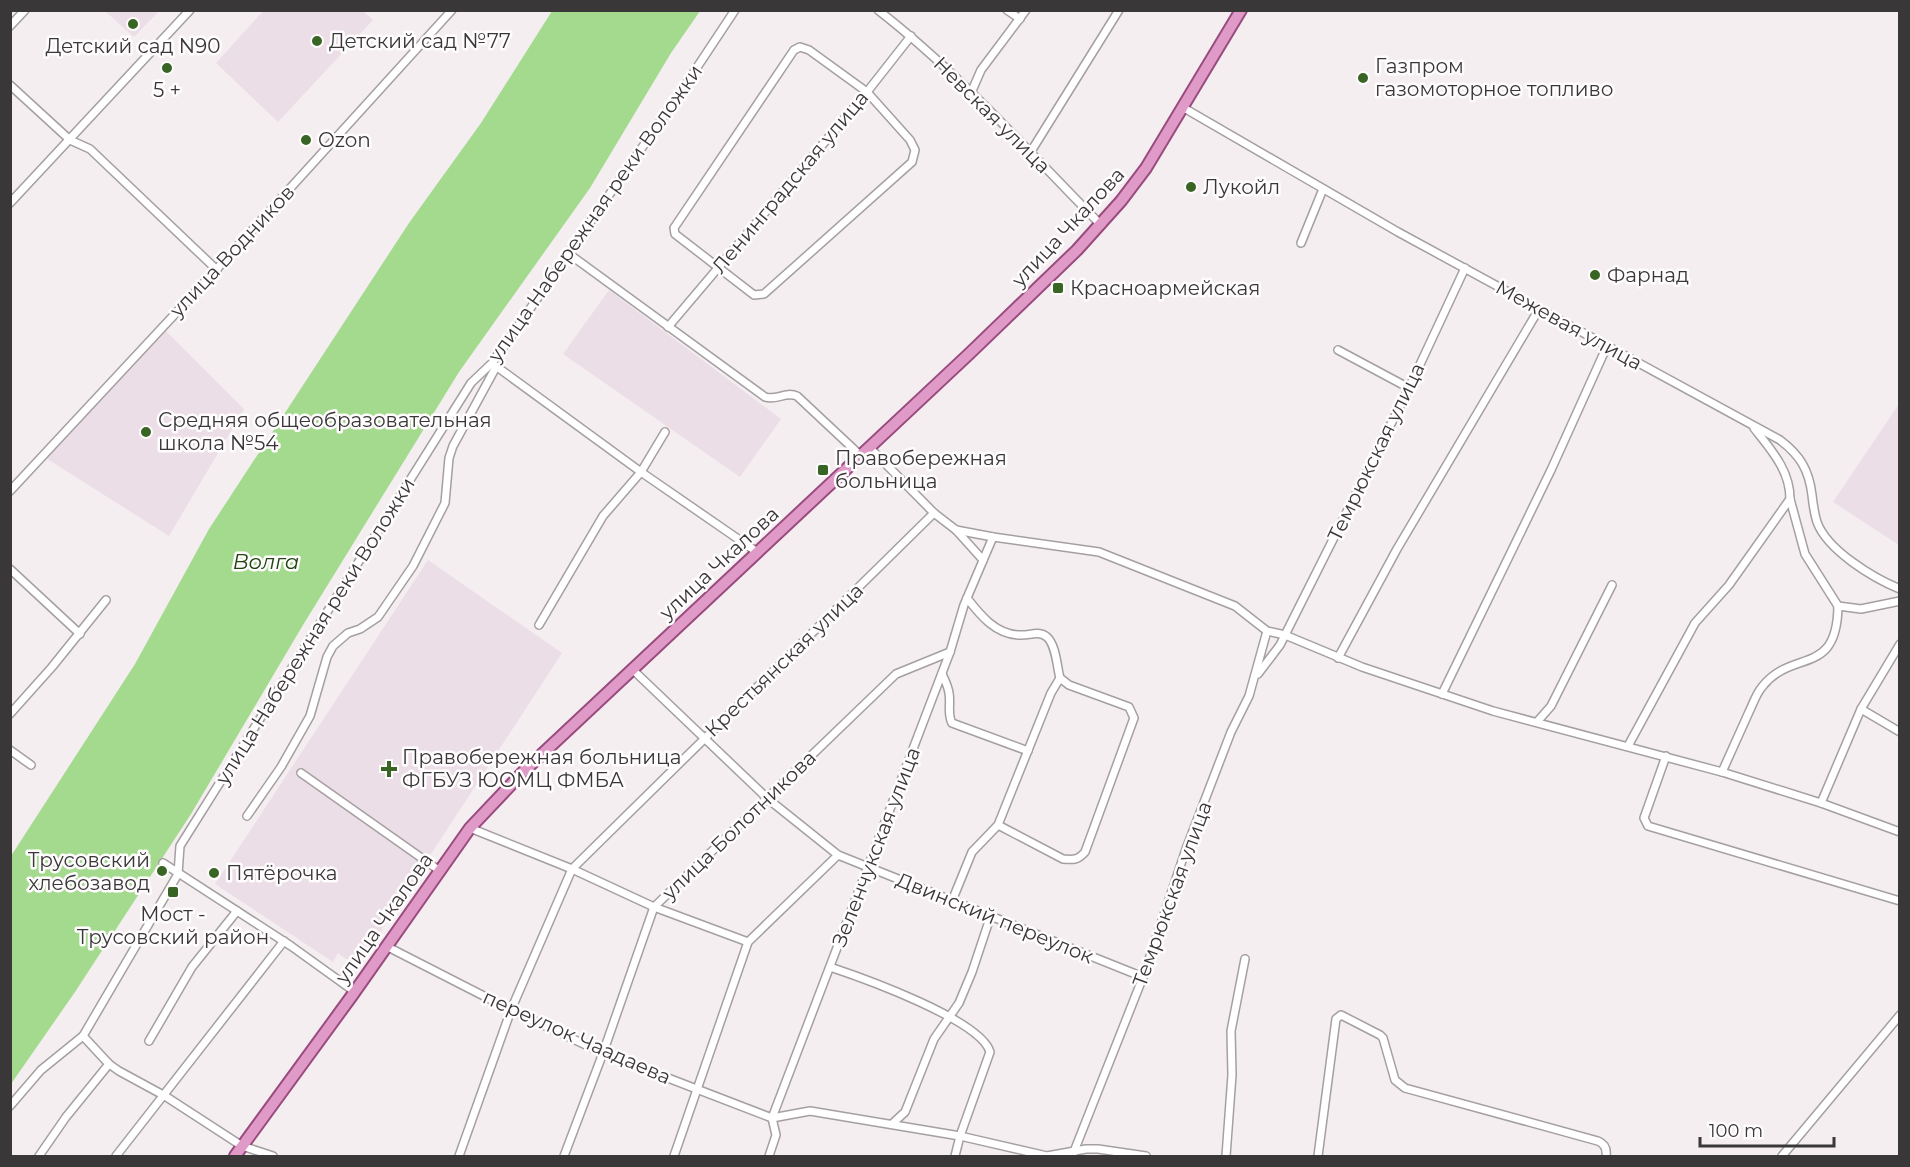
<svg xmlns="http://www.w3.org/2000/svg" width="1910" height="1167" font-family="Montserrat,sans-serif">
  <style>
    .built { fill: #ecdee6 }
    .water { fill: #a4da8e }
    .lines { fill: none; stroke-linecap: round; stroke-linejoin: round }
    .minor-casing { stroke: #a59fa2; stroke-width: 10 }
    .primary-casing { stroke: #994b7e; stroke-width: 14 }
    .minor { stroke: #fff; stroke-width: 7 }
    .primary { stroke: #e09ac8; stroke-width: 10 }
    .poi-dot { fill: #386523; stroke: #fffcfe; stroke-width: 2 }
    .labels { text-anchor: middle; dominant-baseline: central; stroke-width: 5; stroke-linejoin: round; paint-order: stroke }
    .poi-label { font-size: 20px; fill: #393738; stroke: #fffcfe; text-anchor: start }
    .street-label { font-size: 20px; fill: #393738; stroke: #fffcfe }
    .water-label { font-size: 21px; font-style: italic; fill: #214410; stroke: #fffcfe }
  </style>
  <rect width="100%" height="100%" fill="#f4eef1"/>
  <g class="built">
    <polygon points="264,10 363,11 373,20 278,122 216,63"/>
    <polygon points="105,11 159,11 134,37"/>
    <polygon points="609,290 781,419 740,477 563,354"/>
    <polygon points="160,325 244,409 169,536 41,455"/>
    <polygon points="1899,404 1899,545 1833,502"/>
    <polygon points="428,560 562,653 362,960 357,957 346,959 338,953 333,962 215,884"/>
  </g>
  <polygon class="water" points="552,11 700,11 671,53 590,188 459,372 303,625 191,814 75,992 11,1084 11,856 135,664 209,529 409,223 481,123"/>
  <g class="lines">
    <g class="minor-casing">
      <g id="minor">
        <path d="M 878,10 C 960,74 1029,152 1101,225"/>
        <polyline points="1007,10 1020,19"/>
        <polyline points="10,26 25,10"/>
        <polygon points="800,47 809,50 867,92 910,140 915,150 912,162 764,294 754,295 675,234 674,228 794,50"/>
        <polyline points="10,85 70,140 90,149 217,270"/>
        <polyline points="971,93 981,70 1026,10"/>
        <path d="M 1184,108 L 1398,232 L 1780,440 C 1800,455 1809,470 1812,495 C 1813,504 1814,513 1817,522 C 1827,550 1873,578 1900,589"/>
        <polyline points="1030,153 1119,10"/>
        <polyline points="10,203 190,10"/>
        <polyline points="1301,243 1323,189"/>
        <path d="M 569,254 L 765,397 C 777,401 785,391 797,396 L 860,455"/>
        <polyline points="668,327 867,92 911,36"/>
        <polyline points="1338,350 1409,388"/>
        <polyline points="493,364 641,472 757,552"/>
        <polyline points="869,447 934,513 956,530 993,537 1099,552 1235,606 1267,631 1285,635 1362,667 1493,711 1722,772 1821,803 1900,832"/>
        <polyline points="10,491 215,271 452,10"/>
        <polyline points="1790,499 1805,554 1838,606"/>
        <polyline points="956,530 983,560"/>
        <polyline points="10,569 80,634"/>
        <path d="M 967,598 C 980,615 996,635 1020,635 C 1029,636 1038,630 1047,637 C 1056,645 1057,667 1060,678 L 1069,685 L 1129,707 L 1134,718 L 1085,852 C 1078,860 1074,860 1063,859 L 998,825"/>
        <polyline points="539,625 603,516 641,472 665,432"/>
        <polyline points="1338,658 1397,549 1539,309"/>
        <polyline points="632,669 768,799 838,855 1143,977"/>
        <path d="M 942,674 C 945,680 948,686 949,693 C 951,703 947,714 952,723 L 1028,751"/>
        <polyline points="1258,674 1280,645 1409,388 1465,268"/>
        <polyline points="1442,694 1551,470 1607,346"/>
        <polyline points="1861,709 1900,732"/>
        <polyline points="10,714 52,667 106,600"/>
        <polyline points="1537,722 1551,706 1612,585"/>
        <path d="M 1628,746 L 1695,623 L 1729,585 L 1790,499 C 1790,470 1771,450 1754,428"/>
        <polyline points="10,750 31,765"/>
        <polyline points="1666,756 1644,818 1648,826 1900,901"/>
        <path d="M 1722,772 C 1731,752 1740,732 1749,712 C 1753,704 1756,694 1762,687 C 1792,648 1837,678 1838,606 L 1861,609 L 1900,601"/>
        <polyline points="301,773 440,871"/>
        <polyline points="1821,803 1861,709 1900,644"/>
        <polyline points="247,816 281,767 310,716 327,657 333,646 348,633 360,629 378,617 413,566 445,503 449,458 453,446 496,367"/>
        <polyline points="470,828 572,869 654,907 748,942"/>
        <polyline points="163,863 291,946 355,992"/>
        <polyline points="952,901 972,852 998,825 1051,693 1060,678"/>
        <polyline points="386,946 511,1010 603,1053 772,1118 810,1111 960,1136 1047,1156 1086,1149 1098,1149 1146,1156"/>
        <path d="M 830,967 C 863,978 981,1020 990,1052 L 960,1136 L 955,1156"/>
        <polyline points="83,1036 109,1064 119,1071 165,1096 242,1146 273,1156"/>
        <polyline points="149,1041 192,967 237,911"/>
        <polyline points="10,1106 41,1070 83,1036 178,874 180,846 471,383 492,363 509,339 682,90 735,10"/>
        <polyline points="892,1124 905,1112 934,1039 959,1003 972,972 991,915"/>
        <polyline points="1073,1154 1143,977 1186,849 1231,732 1249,696 1267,631"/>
        <polyline points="39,1156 66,1117 109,1064"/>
        <polyline points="116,1156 284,941"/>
        <polyline points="459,1156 511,1010 572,869 934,513"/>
        <polyline points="564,1156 603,1053 654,907 896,674 950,652"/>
        <polyline points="674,1156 748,942 838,855"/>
        <polyline points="769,1156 776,1135 772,1118 950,652 964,605 993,537"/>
        <polyline points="1226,1156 1232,1075 1231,1031 1245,959"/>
        <path d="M 1318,1156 L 1336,1019 L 1341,1015 L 1380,1035 L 1383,1038 L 1395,1080 L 1405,1088 L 1598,1141 C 1605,1144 1607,1149 1606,1156"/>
        <polyline points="1782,1156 1900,1015"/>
      </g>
    </g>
    <g class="primary-casing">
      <polyline id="primary" points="235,1156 351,997 470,828 524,771 969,354 1077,250 1121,201 1146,168 1241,10"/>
    </g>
    <use href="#minor" class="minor"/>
    <use href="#primary" class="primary"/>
  </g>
  <g class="poi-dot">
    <circle cx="133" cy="24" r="6"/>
    <circle cx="317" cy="41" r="6"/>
    <circle cx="167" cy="68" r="6"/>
    <circle cx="1363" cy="78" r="6"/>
    <circle cx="306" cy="140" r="6"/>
    <circle cx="1191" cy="187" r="6"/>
    <circle cx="1595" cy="275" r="6"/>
    <rect x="1052" y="282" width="12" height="12" rx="3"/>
    <circle cx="146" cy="432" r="6"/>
    <rect x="817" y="464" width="12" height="12" rx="3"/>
    <path d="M386 760h6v6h6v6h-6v6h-6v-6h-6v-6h6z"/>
    <circle cx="162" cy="871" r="6"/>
    <circle cx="214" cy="873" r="6"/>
    <rect x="167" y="886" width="12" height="12" rx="3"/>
  </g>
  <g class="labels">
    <g class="poi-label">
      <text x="329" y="41">Детский сад №77</text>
      <text x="133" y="46" text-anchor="middle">Детский сад N90</text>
      <text x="1375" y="66">Газпром<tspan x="1375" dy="23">газомоторное топливо</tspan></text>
      <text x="167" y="90" text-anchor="middle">5 +</text>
      <text x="318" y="140">Ozon</text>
      <text x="1203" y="187">Лукойл</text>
      <text x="1607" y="275">Фарнад</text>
      <text x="1070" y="288">Красноармейская</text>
      <text x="158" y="420">Средняя общеобразовательная<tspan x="158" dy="23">школа №54</tspan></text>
      <text x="835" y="458">Правобережная<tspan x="835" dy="23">больница</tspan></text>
      <text x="402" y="757">Правобережная больница<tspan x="402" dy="23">ФГБУЗ ЮОМЦ ФМБА</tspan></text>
      <text x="150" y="860" text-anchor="end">Трусовский<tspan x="150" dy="23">хлебозавод</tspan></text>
      <text x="226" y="873">Пятёрочка</text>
      <text x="173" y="914" text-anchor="middle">Мост -<tspan x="173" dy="23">Трусовский район</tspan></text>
    </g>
    <g class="street-label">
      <text transform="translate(992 115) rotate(45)">Невская улица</text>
      <text transform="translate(790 182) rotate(-50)">Ленинградская улица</text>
      <text transform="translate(595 213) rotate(-55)">улица Набережная реки Воложки</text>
      <text transform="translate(1068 227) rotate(-47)">улица Чкалова</text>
      <text transform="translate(232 251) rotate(-47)">улица Водников</text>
      <text transform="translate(1569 325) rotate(29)">Межевая улица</text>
      <text transform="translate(1376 452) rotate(-64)">Темрюкская улица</text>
      <text transform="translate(719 563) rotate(-43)">улица Чкалова</text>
      <text transform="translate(315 631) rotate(-58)">улица Набережная реки Воложки</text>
      <text transform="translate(784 660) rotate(-44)">Крестьянская улица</text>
      <text transform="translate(739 825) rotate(-44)">улица Болотникова</text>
      <text transform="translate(876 847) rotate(-69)">Зеленчукская улица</text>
      <text transform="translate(1172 894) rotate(-70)">Темрюкская улица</text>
      <text transform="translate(384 918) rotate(-55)">улица Чкалова</text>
      <text transform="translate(995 918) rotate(22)">Двинский переулок</text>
      <text transform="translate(577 1037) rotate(24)">переулок Чаадаева</text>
    </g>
    <g class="water-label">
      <text x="266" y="561">Волга</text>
    </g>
  </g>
  <rect width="1910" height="1167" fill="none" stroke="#393738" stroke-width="24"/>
  <path d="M1700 1137v9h134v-9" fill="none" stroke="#393738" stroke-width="3"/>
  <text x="1709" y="1137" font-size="18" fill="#393738" stroke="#fffcfe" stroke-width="4.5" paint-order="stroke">100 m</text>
</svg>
